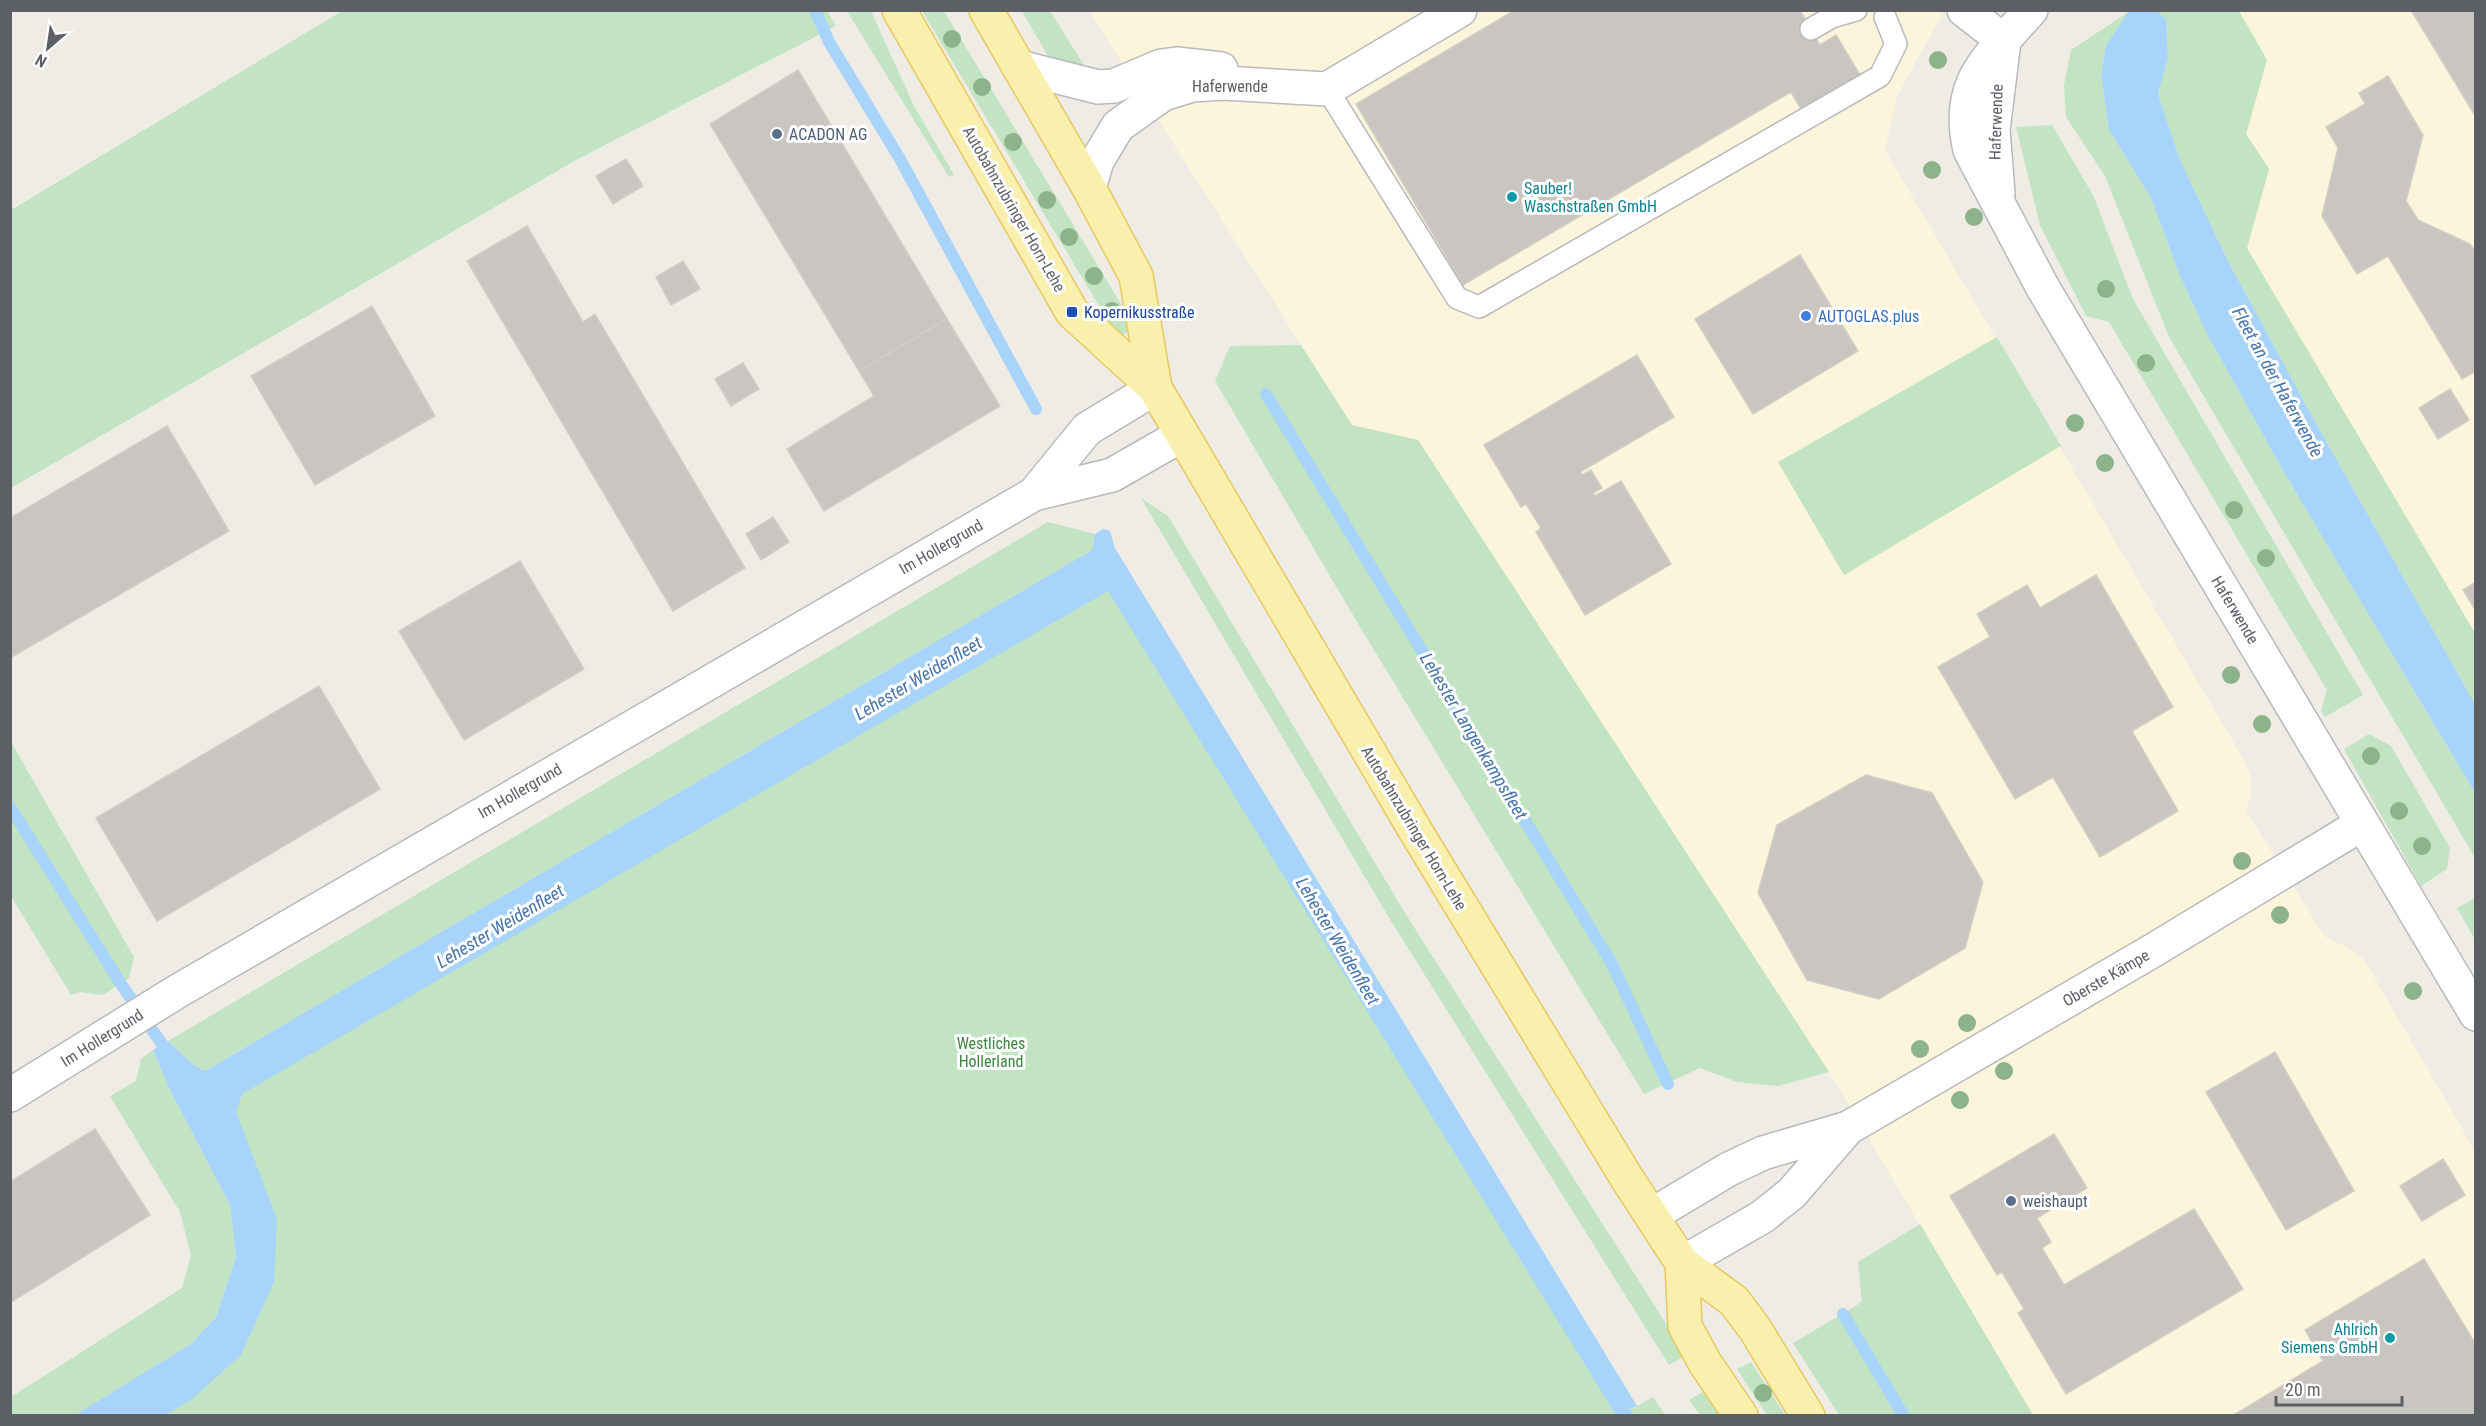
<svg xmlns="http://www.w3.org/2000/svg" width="2486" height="1426" font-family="'Roboto Condensed',sans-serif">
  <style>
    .commercial { fill: #fcf5db }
    .green { fill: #c2e4c3 }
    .water { fill: #a8d3fa }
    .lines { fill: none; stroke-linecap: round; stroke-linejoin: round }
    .stream { stroke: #a8d3fa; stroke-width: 12 }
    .building { fill: #c9c6c2; stroke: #d2cec3; stroke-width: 1.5 }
    .service-casing { stroke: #b7b9bd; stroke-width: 24 }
    .minor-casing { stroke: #b7b9bd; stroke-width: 36 }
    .primary-casing { stroke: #e9c862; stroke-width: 36 }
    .service { stroke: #fff; stroke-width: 21 }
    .minor { stroke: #fff; stroke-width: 33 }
    .primary { stroke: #faf0ad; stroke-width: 33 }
    .tree { fill: #8cb38a }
    .service-dot { fill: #5c6f8a; stroke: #fff; stroke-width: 2 }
    .culture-dot { fill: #0f9aa8; stroke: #fff; stroke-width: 2 }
    .transit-dot { fill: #1a4fb4; stroke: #fff; stroke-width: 2 }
    .shop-dot { fill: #3f7fe0; stroke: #fff; stroke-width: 2 }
    .labels { text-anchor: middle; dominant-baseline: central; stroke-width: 6; stroke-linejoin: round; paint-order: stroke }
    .street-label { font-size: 16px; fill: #5c5f64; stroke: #fff }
    .service-label { font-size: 16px; fill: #4e5e75; stroke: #fff; text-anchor: start }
    .culture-label { font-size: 16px; fill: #0d838f; stroke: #fff; text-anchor: start }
    .transit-label { font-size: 16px; fill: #164399; stroke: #fff; text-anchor: start }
    .shop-label { font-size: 16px; fill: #366cbe; stroke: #fff; text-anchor: start }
    .park-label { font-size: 16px; fill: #3b8441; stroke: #fff }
    .water-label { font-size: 18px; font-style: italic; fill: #4674ab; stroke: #fff }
  </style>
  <rect width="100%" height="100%" fill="#eeece4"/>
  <g class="commercial">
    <polygon points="1089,11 1944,11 1897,96 1885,150 2241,755 2250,775 2251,796 2246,811 2325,937 2350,948 2365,961 2475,1151 2475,1415 2033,1415 1829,1072 1418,440 1352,425"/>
    <polygon points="2239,11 2475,11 2475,633 2247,248 2269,169 2246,134 2267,60"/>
  </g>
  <g class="green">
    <polygon points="827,11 836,26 576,160 11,488 11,210 342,11"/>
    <polygon points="847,11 871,11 914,106 954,175 949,177"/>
    <polygon points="922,11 944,11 1130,319 1130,328 1125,334 1118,334 1113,329"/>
    <polygon points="1022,11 1050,11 1085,67 1048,56"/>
    <polygon points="2130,11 2106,45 2101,76 2109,130 2151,198 2180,276 2207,334 2285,474 2475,793 2475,858 2169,337 2105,176 2066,117 2064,85 2071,50"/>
    <polygon points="2157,11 2239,11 2267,60 2246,134 2269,169 2247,248 2475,633 2475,704 2313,418 2228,261 2180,160 2158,94 2168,58 2166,19"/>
    <polygon points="2052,125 2093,195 2133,299 2363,695 2325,717 2321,711 2327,690 2109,322 2086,316 2040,225 2016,127"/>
    <polygon points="1997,337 2061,446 1844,575 1778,462"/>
    <polygon points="1301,345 1352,425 1418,440 1829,1072 1778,1086 1737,1082 1700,1068 1644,1094 1357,622 1215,381 1230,346"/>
    <polygon points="1141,498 1168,516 1405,913 1686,1355 1669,1365 1391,921"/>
    <polygon points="1048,522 1095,534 1092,550 205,1071 192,1064 168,1041"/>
    <polygon points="1116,560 1632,1409 1653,1397 1665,1415 114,1416 222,1345 253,1276 206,1088"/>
    <polygon points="2369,734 2391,746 2450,848 2447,869 2421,886 2344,749"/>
    <polygon points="10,740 134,957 129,978 103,995 80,992 71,995 11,896"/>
    <polygon points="2475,898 2475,940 2457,908"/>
    <polygon points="153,1050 170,1090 230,1205 236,1257 216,1317 191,1344 75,1415 11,1416 11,1397 182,1288 191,1255 180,1212 110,1096 136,1081 141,1059"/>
    <polygon points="1920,1224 2033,1415 1839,1415 1793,1343 1862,1302 1858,1262"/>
    <polygon points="1751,1362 1785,1415 1767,1415 1737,1369"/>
    <polygon points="1703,1392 1719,1415 1700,1415 1689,1400"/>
  </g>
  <g class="water">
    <polygon points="2129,11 2157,11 2166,19 2168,58 2158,94 2180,160 2228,261 2313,418 2475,704 2475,793 2285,474 2207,334 2180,276 2151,198 2109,130 2101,76 2106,45"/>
    <polygon points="1103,529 1110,531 1115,548 1637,1406 1616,1415 1108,591 242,1094 236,1112 277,1219 274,1282 241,1355 191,1400 165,1415 75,1415 191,1344 216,1317 236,1257 230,1205 170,1090 153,1050 168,1041 192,1064 205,1071 1092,550 1095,534"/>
  </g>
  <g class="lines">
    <g class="stream">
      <polyline points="815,10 829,42 900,159 1036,409"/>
      <polyline points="1266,394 1612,964 1668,1084"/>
      <polyline points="10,807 121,984 170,1056"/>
      <polyline points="1843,1314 1904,1416"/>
      <polyline points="1626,1416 1627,1415"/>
    </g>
  </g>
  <g class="building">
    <polygon points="1515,10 1800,10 1820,45 1836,35 1860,75 1801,109 1791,92 1463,285 1356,104"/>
    <polygon points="2411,10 2476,10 2476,117"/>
    <polygon points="798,70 947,319 859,371 710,124"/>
    <polygon points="2388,76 2423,135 2406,201 2418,220 2470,244 2476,253 2476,371 2462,379 2388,256 2357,274 2322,216 2338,148 2326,127 2365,104 2359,93"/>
    <polygon points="626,159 643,186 613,204 596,176"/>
    <polygon points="527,226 583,322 595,314 745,568 673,611 467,261"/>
    <polygon points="1800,255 1858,351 1753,414 1695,319"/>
    <polygon points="683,261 700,289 671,305 656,277"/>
    <polygon points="372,306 435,416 315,485 251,376"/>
    <polygon points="947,319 1000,406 824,511 787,449 874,396 859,371"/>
    <polygon points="1637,355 1674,417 1580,472 1582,475 1591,470 1602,488 1593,493 1595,496 1621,481 1671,564 1585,615 1536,532 1541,528 1526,504 1521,507 1484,445"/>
    <polygon points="743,363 759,389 731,406 715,379"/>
    <polygon points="2450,389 2469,420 2438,439 2419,408"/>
    <polygon points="167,426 229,531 10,658 10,518"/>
    <polygon points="773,517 789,542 761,560 746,534"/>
    <polygon points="520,561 584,669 464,740 399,631"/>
    <polygon points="2096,575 2173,707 2132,731 2178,811 2100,857 2053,777 2015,799 1938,667 1990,637 1977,614 2027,585 2040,608"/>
    <polygon points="2476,582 2476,611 2463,590"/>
    <polygon points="319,686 380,789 157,921 96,818"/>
    <polygon points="1866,775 1932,793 1983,882 1965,948 1879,999 1807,980 1758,893 1777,825"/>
    <polygon points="2275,1052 2354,1191 2286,1230 2206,1092"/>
    <polygon points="95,1129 150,1215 10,1303 10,1182"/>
    <polygon points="2054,1134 2087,1188 2037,1218 2051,1242 2042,1248 2064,1285 2194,1209 2243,1289 2066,1394 2018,1313 2024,1309 2002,1272 1997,1275 1950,1196"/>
    <polygon points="2443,1159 2465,1195 2422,1221 2400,1186"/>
    <polygon points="2424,1259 2476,1345 2476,1416 2232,1416 2323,1361 2305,1330"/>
  </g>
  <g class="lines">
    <g class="service-casing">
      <g id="service">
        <polyline points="1811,29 1832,17 1856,10"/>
        <polyline points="1327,89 1457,298 1479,307 1880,76 1896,44 1885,17"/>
      </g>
    </g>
    <g class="minor-casing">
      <g id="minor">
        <polyline points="1964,10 2004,41"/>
        <path d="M 2031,10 C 1989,58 1954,81 1970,150 L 2043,288 L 2476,1014"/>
        <polyline points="1019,67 1098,87 1114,86 1161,66 1177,64 1221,69"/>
        <polyline points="1089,188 1097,161 1118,126 1163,94 1192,85 1223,83 1327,89 1460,10"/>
        <polyline points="1998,193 1993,130 2004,41"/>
        <polyline points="1034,494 1087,429 1155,388"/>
        <polyline points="10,1095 178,991 1034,494 1112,475 1182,435"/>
        <polyline points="1652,1215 1729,1169 1763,1153 1848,1128 2152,951 2362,824"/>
        <polyline points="1682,1263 1762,1217 1792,1193 1848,1128"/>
      </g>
    </g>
    <g class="primary-casing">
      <g id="primary">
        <polyline points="899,10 1072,312 1155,388 1418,835 1628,1180 1682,1263 1734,1301 1755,1329 1808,1416"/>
        <polyline points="986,10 1089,188 1136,276 1155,388"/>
        <polyline points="1682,1263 1685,1326 1705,1363 1741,1416"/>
      </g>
    </g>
    <use href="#service" class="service"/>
    <use href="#minor" class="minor"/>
    <use href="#primary" class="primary"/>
  </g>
  <g class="tree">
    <circle cx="952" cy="39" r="9"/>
    <circle cx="1938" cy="60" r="9"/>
    <circle cx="982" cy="87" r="9"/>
    <circle cx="1013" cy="142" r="9"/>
    <circle cx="1932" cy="170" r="9"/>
    <circle cx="1047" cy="200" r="9"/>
    <circle cx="1974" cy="217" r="9"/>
    <circle cx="1069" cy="237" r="9"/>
    <circle cx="1094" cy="276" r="9"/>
    <circle cx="2106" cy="289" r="9"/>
    <circle cx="1112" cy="311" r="9"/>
    <circle cx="2146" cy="363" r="9"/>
    <circle cx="2075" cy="423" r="9"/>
    <circle cx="2105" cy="463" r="9"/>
    <circle cx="2234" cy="510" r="9"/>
    <circle cx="2266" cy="558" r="9"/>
    <circle cx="2231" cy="675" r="9"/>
    <circle cx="2262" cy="724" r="9"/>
    <circle cx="2371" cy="756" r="9"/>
    <circle cx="2399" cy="811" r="9"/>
    <circle cx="2422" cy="846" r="9"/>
    <circle cx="2242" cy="861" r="9"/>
    <circle cx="2280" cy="915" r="9"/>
    <circle cx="2413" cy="991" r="9"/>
    <circle cx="1967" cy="1023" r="9"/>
    <circle cx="1920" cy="1049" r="9"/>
    <circle cx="2004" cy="1071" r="9"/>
    <circle cx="1960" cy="1100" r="9"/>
    <circle cx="1763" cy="1393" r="9"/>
  </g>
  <g class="service-dot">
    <circle cx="777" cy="134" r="6"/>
    <circle cx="2011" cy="1201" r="6"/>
  </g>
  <g class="culture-dot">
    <circle cx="1512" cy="197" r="6"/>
    <circle cx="2390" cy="1338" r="6"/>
  </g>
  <rect class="transit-dot" x="1066" y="306" width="12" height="12" rx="3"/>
  <circle class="shop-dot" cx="1806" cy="316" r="6"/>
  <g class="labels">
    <g class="street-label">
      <text x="1230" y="86">Haferwende</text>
      <text transform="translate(1996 122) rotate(-88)">Haferwende</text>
      <text transform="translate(1014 209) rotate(60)">Autobahnzubringer Horn-Lehe</text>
      <text transform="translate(941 547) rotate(-30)">Im Hollergrund</text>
      <text transform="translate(2235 610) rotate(59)">Haferwende</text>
      <text transform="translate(520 791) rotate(-30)">Im Hollergrund</text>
      <text transform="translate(1414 828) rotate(59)">Autobahnzubringer Horn-Lehe</text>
      <text transform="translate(2106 978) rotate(-30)">Oberste Kämpe</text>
      <text transform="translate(102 1038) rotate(-32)">Im Hollergrund</text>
    </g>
    <g class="service-label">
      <text x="789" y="134">ACADON AG</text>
      <text x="2023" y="1201">weishaupt</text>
    </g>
    <g class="culture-label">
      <text x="1524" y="188">Sauber!<tspan x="1524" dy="18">Waschstraßen GmbH</tspan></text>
      <text x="2378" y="1329" text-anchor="end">Ahlrich<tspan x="2378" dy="18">Siemens GmbH</tspan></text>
    </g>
    <g class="transit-label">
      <text x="1084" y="312">Kopernikusstraße</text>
    </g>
    <g class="shop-label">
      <text x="1818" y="316">AUTOGLAS.plus</text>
    </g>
    <g class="park-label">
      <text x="991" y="1043">Westliches<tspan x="991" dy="18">Hollerland</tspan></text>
    </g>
    <g class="water-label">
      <text transform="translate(2278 382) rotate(61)">Fleet an der Haferwende</text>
      <text transform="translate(918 678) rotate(-31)">Lehester Weidenfleet</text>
      <text transform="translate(1474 736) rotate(59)">Lehester Langenkampsfleet</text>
      <text transform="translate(500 926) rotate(-31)">Lehester Weidenfleet</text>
      <text transform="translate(1338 941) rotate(59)">Lehester Weidenfleet</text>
    </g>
  </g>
  <rect width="2486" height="1426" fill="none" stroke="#5c5f64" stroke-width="24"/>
  <g transform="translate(48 48) rotate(209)" stroke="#ffffff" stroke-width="4.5" paint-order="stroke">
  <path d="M0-4.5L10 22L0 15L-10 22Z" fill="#5c5f64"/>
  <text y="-9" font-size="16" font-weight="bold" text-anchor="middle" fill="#5c5f64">N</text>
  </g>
  <path d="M2276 1396v9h126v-9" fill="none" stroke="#5c5f64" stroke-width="3"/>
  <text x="2285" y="1396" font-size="18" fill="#5c5f64" stroke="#ffffff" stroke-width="4.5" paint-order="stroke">20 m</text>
</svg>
